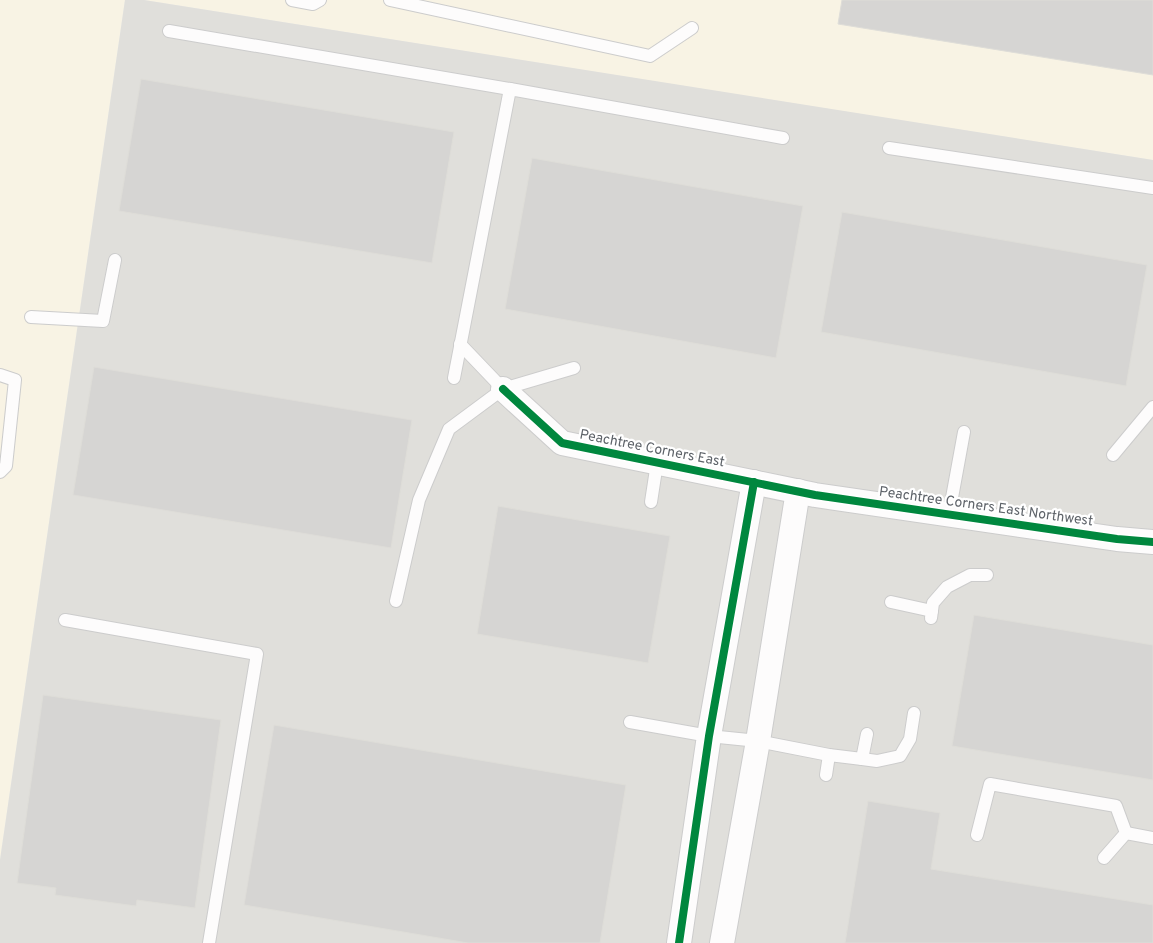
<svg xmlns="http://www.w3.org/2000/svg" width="1153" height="943" font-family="Overpass,sans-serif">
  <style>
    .commercial { fill: #f8f3e4 }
    .industrial { fill: #e0dfdb }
    .building { fill: #d6d5d3; stroke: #deddd8 }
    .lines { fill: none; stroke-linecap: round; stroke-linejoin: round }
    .service-casing { stroke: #ccc; stroke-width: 14 }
    .minor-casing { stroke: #ccc; stroke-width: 26 }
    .service { stroke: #fdfcfc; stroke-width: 12 }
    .minor { stroke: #fdfcfc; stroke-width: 24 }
    .cycleway-casing { stroke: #fff; stroke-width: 11 }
    .cycleway { stroke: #00873e; stroke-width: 8 }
    .labels { text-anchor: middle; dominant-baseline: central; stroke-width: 4.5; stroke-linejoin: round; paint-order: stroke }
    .street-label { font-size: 14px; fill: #5e6369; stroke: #fff }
  </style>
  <rect width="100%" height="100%" fill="#efeeea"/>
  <g class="commercial">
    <polygon points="0,0 125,0 0,860"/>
    <polygon points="144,0 1153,0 1153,160 829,109"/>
  </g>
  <polygon class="industrial" points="125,0 144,0 1153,160 1153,943 0,943 0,860"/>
  <g class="building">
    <polygon points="842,0 1153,0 1153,75 838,24"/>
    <polygon points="141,79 454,132 432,263 119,211"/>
    <polygon points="532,158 803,206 776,358 505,309"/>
    <polygon points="842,212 1147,265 1126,386 821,332"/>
    <polygon points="94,367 412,420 391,548 73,495"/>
    <polygon points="498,506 670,536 648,663 477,634"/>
    <polygon points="974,615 1153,645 1153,780 952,746"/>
    <polygon points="43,695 221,720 195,908 137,900 136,906 55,895 56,888 17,883"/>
    <polygon points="274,725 626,785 600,943 468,943 244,905"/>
    <polygon points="868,801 940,813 931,869 1153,905 1153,943 845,943"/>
  </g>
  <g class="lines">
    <g class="service-casing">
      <g id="service">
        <polyline points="292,0 313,4 320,0"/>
        <polyline points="390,0 650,56 692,28"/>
        <polyline points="169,31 510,89"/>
        <polyline points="889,148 1153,188"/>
        <polyline points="31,317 103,321 115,260"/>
        <polyline points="460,344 503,389"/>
        <polyline points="0,375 15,380 6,466 0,472"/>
        <polyline points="454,378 510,89 783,138"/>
        <polyline points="1113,455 1153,407"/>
        <polyline points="651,502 657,463"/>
        <polyline points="949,514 964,432"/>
        <polyline points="396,601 419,500 449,429 503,389 574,368"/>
        <polyline points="891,602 932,611"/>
        <polyline points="931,618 933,603 947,587 970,575 987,575"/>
        <polyline points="65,620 257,654 209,943"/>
        <polyline points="630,722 709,736 758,741 829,755 862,759 877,761 900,756 910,739 914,713"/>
        <polyline points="862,759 867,734"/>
        <polyline points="826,775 829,755"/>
        <polyline points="1126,833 1153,838"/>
        <polyline points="977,835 990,784 1116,806 1126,833"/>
        <polyline points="1104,858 1126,833"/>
      </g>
    </g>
    <g class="minor-casing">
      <g id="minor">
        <polyline points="503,389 562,443 815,495 1117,539 1153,542"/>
        <polyline points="679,943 709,736 754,482"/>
        <polyline points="722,943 758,741 798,491"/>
      </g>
    </g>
    <use href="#service" class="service"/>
    <use href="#minor" class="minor"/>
    <g class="cycleway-casing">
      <g id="cycleway">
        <polyline points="503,389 562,443 815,495 1117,539 1153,542"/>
        <polyline points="679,943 709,736 754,482"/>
      </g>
    </g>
    <use href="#cycleway" class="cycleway"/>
  </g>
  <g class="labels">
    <g class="street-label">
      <text transform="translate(652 449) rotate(11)">Peachtree Corners East</text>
      <text transform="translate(986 507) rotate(8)">Peachtree Corners East Northwest</text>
    </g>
  </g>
</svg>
